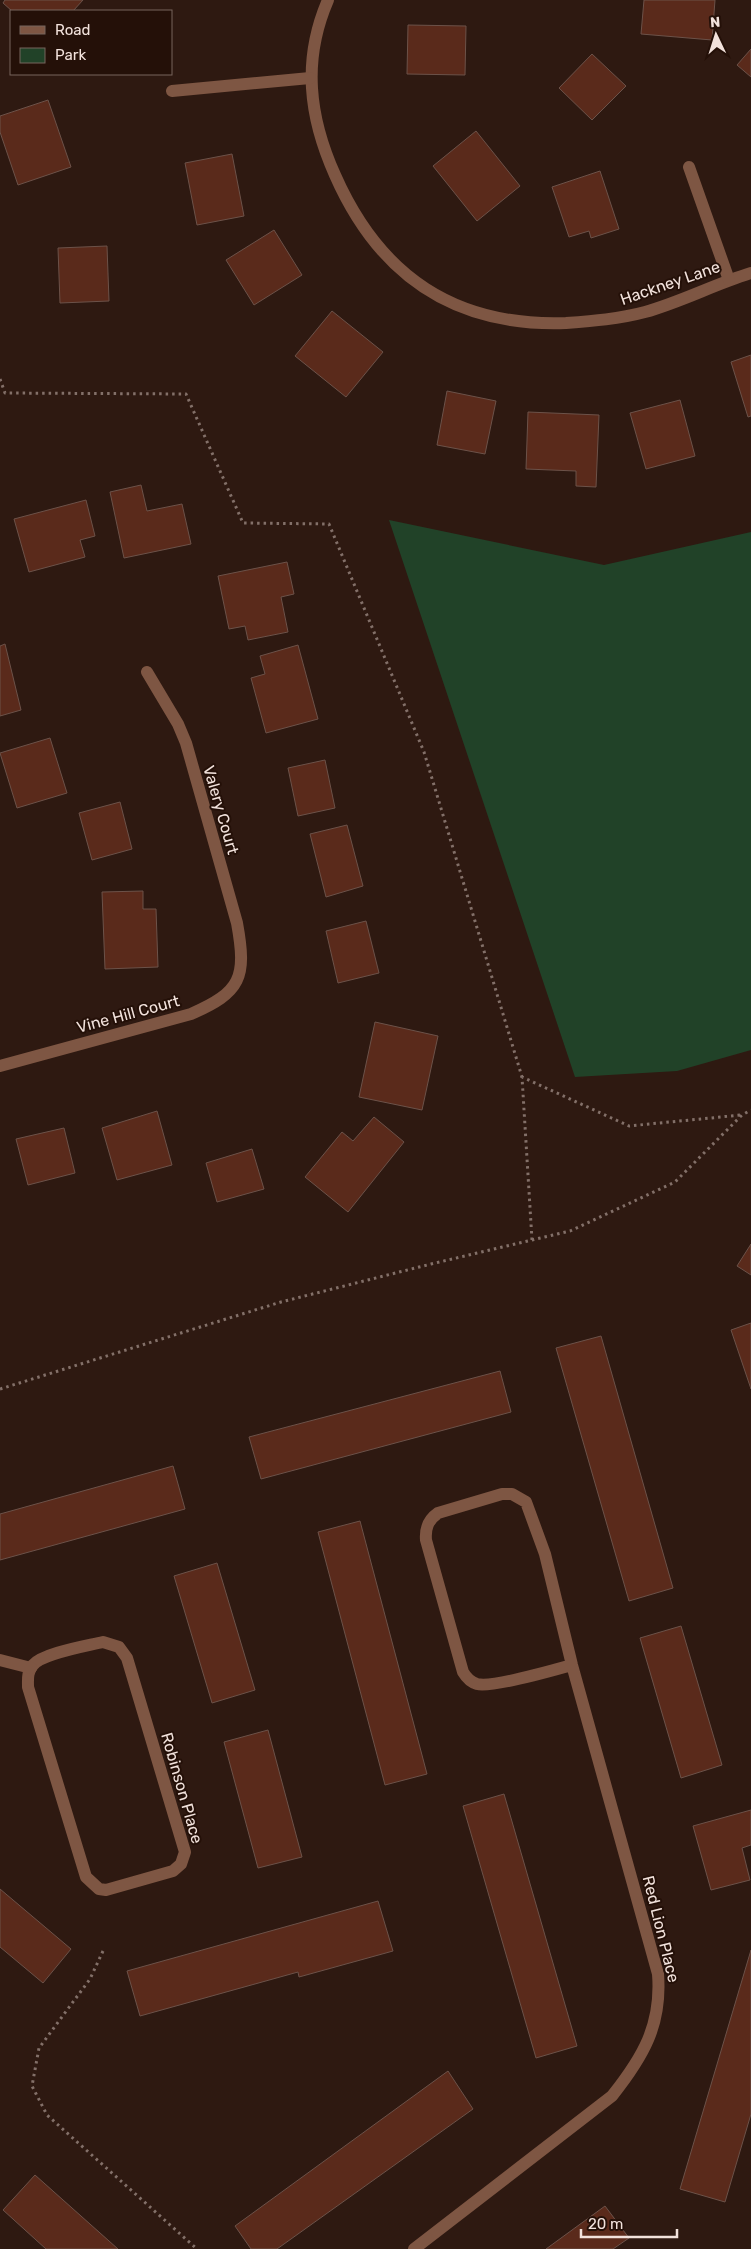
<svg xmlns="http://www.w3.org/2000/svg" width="751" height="2249" font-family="Rubik,sans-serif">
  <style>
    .green { fill: #214228 }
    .building { fill: #5a2a1b; stroke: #6c5249 }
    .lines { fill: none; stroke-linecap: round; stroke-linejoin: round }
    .path { stroke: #837069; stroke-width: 3; stroke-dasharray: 2.5 4; stroke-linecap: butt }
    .minor { stroke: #7e5643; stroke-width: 12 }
    .labels { text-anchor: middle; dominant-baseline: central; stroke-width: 4; stroke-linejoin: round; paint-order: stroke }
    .street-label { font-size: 16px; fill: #f2e2dc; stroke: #241008 }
  </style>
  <rect width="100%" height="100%" fill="#2e1911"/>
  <polygon class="green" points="389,520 604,565 751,532 751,1050 677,1071 575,1077"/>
  <g class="building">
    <polygon points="5,0 83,0 73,11 12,11 3,3"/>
    <polygon points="644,0 715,0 712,40 641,34"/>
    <polygon points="408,25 466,26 465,75 407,74"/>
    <polygon points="751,49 751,77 737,65"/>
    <polygon points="592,54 626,86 592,120 559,88"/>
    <polygon points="48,100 71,167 18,185 0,132 0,116"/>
    <polygon points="476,131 520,186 477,221 433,166"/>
    <polygon points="232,154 244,216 197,225 185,163"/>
    <polygon points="600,171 619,229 591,238 589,231 569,237 552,187"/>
    <polygon points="274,230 302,275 254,305 226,260"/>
    <polygon points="107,246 109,301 60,303 58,248"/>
    <polygon points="332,311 383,352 346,397 295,356"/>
    <polygon points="751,355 751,416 748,417 731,362"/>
    <polygon points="447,391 496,401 485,454 437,445"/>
    <polygon points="680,400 695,456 646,469 630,413"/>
    <polygon points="528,412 599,415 596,487 576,486 576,471 526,469"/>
    <polygon points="141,485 147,511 182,504 191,544 124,558 110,492"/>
    <polygon points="86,500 95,536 80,540 85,557 29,572 14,519"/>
    <polygon points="287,562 294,594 281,597 288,632 248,640 245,626 229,629 218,576"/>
    <polygon points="5,644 21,710 0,716 0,646"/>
    <polygon points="298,645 318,719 266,733 251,678 265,674 260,656"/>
    <polygon points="50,738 67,793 17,808 0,753"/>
    <polygon points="325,760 335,808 298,816 288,768"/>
    <polygon points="120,802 132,849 92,860 79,813"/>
    <polygon points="347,825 363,886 326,897 310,834"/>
    <polygon points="143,891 143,909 156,909 158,967 105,969 102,892"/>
    <polygon points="366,921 379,973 338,983 326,931"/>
    <polygon points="375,1022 438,1036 422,1110 359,1097"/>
    <polygon points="157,1111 172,1165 117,1180 102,1128"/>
    <polygon points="374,1117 404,1142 348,1212 305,1177 342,1132 353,1141"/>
    <polygon points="64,1128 75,1173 28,1185 16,1139"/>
    <polygon points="252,1149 264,1189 217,1202 206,1163"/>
    <polygon points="751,1244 751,1275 737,1266"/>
    <polygon points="751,1323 751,1389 731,1330"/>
    <polygon points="601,1336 673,1588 629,1601 556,1348"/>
    <polygon points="500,1371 511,1412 261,1479 249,1437"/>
    <polygon points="173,1466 185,1509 0,1560 0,1514"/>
    <polygon points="360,1521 427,1774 385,1785 318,1532"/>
    <polygon points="217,1563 255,1690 212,1703 174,1576"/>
    <polygon points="681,1626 722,1765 681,1778 640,1638"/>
    <polygon points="268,1730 302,1857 258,1868 224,1742"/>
    <polygon points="504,1794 577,2046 536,2058 463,1806"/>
    <polygon points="751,1810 751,1845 742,1848 750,1880 711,1890 693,1826"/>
    <polygon points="0,1889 71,1949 43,1983 0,1947"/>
    <polygon points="378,1901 393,1951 299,1977 298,1972 140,2016 127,1971"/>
    <polygon points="751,1950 751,2114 725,2202 680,2189"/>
    <polygon points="448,2071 473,2109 277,2249 251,2249 235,2226"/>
    <polygon points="35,2175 118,2249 46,2249 3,2210"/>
    <polygon points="605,2206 629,2238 613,2249 546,2249"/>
  </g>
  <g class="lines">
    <g class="path">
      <polyline points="0,379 5,393 186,394 243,523 329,524 424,752 522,1077"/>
      <polyline points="532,1240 522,1077 629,1126 741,1115"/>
      <polyline points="0,1389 281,1302 431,1264 570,1231 675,1182 742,1115 751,1110"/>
      <polyline points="103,1951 90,1979 39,2048 32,2086 47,2115 197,2249"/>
    </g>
    <g class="minor">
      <path d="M 328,0 C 302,60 309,117 335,175 C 380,277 455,327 566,323 C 593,321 619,319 645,312 C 681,302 715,284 751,273"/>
      <polyline points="172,91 310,78"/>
      <polyline points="689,167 729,280"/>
      <path d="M 0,1066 L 191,1014 C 241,992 247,978 237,923 L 186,743 L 178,724 L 147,672"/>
      <path d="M 103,1642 L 119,1647 L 127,1658 L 185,1852 L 181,1864 L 173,1871 L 106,1890 L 99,1889 L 86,1877 L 28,1687 C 28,1679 27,1672 33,1665 C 43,1653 87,1646 103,1642 Z"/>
      <polyline points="0,1660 31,1668"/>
      <path d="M 414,2249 L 612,2096 C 643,2057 662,2025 658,1974 L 572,1665 L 545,1554 L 526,1502 L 512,1494 L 502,1494 L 438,1513 C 428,1520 425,1528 426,1540 L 463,1672 C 466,1677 470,1682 477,1684 C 493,1688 554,1670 572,1665"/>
    </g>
  </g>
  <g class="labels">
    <g class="street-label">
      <text transform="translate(670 283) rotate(-19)">Hackney Lane</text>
      <text transform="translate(221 810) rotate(74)">Valery Court</text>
      <text transform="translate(128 1014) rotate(-15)">Vine Hill Court</text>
      <text transform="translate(182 1788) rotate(74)">Robinson Place</text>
      <text transform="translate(661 1929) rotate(76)">Red Lion Place</text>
    </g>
  </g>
  <rect x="10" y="10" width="162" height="65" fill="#241008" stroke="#76645d"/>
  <rect x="20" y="26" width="25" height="8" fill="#7e5643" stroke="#76645d"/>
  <text x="55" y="35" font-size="15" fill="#f2e2dc">Road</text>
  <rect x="20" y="48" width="25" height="15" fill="#214228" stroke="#76645d"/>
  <text x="55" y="60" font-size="15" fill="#f2e2dc">Park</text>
  <g transform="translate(716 35) rotate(356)" stroke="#241008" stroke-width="4" paint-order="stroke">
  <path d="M0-4L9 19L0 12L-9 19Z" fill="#f2e2dc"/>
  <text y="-8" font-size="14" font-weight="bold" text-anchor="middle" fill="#f2e2dc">N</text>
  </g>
  <path d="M581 2229v8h96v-8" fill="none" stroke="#f2e2dc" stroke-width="2.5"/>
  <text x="588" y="2229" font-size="15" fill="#f2e2dc" stroke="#241008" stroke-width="4" paint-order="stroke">20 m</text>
</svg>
